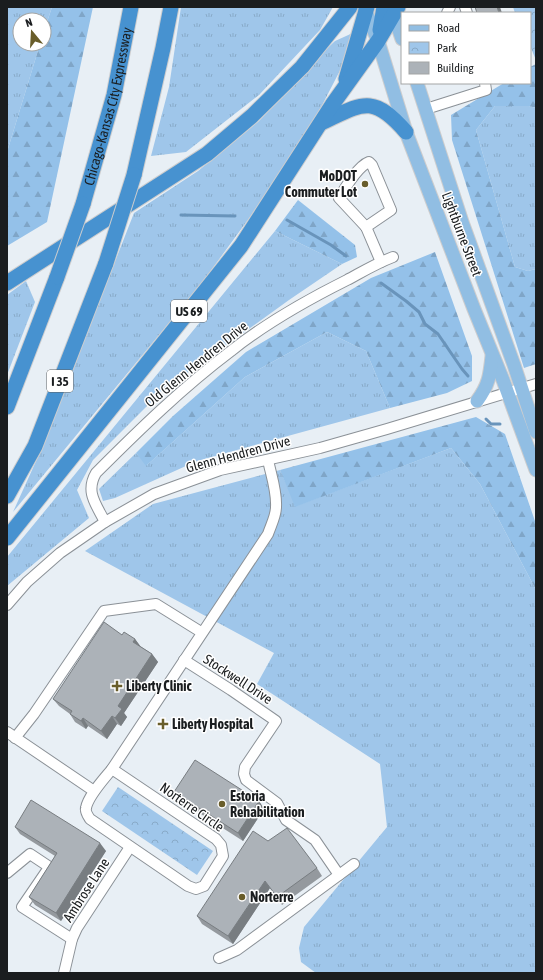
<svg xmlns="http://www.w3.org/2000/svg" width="543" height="980" font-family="'Asap Condensed',sans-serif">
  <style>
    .grass { fill: url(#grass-tufts) }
    .forest { fill: url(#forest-firs) }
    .park { fill: url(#park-crowns) }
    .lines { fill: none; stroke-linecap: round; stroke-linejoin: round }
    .stream { stroke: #6994bb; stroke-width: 3 }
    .minor-casing { stroke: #8b9197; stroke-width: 12 }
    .major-casing { stroke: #cdcdce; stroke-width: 15 }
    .highway-casing { stroke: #cdcdce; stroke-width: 17 }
    .minor { stroke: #fff; stroke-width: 10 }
    .major { stroke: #91bee3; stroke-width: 13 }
    .highway { stroke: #4792d0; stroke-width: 15 }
    .highway-bridge-casing { stroke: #cdcdce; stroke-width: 17; stroke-linecap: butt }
    .highway-bridge { stroke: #4792d0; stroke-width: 15 }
    .wall { fill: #94999e }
    .shaded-wall { fill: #787d81 }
    .building { fill: #acb2b8; stroke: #787d81 }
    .poi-dot { fill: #695d2a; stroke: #fff; stroke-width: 1.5 }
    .labels { text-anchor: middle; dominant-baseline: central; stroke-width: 3; stroke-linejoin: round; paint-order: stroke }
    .shield { fill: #fff; stroke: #5f6162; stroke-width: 1 }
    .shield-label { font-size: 13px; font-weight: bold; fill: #1a1d1f }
    .street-label { font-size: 14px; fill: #1a1d1f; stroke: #fff }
    .poi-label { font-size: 14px; font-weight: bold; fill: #1a1d1f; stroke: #fff; text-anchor: start }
  </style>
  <defs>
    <pattern id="grass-tufts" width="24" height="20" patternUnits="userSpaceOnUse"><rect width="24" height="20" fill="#9fc6ea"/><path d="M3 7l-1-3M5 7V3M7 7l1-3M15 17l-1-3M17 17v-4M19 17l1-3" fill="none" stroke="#88aac8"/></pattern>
    <pattern id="forest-firs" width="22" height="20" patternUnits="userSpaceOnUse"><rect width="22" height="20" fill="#94c1e9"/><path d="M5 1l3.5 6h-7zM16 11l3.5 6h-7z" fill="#7fa5c7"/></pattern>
    <pattern id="park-crowns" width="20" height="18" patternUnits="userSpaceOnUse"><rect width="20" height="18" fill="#9fc6ea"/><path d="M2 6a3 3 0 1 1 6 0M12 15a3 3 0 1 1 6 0" fill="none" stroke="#88aac8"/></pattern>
  </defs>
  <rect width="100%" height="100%" fill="#e8eff5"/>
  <g class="grass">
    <polygon points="7,7 52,7 44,31 44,20 20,20 20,44 40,44 7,152"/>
    <polygon points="181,7 333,7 320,30 259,95 186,152 151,156 169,87"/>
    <polygon points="355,32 347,57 317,115 250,217 201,284 13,512 42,448 134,213 198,171 259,121 319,56 335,41"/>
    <polygon points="495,106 529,106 536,108 536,269 528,271 515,267 476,130"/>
    <polygon points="275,231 342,264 289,300 161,392 93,460 77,490 89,518 7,586 7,557"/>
    <polygon points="26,281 35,302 7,375 7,295"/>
    <polygon points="327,332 366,351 390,408 197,461 115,498 103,501 99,489 136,453 147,465 245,377"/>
    <polygon points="451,448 480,484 536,590 536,973 316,973 301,962 299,948 304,927 387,827 380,764 257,684 274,653 85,551 153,504 280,470 296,506"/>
  </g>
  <g class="forest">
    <polygon points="52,7 93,7 47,222 7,246 7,152 40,44 44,44 44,31"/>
    <polygon points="536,64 536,108 529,106 495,106 476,130 515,267 528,271 536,269 536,364 524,368 452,140 451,115 504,83 530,83 530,67"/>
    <polygon points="298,200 355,245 357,257 342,264 275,231"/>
    <polygon points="435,252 472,356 472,381 447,393 390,408 366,351 327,332 245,377 146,466 136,453 173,416 246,352 371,278"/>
    <polygon points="476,417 505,434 536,524 536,590 480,484 451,448 295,507 280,470"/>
  </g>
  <g class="park">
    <polygon points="513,7 536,7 536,60 530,46 530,13 515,13"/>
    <polygon points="118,787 213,851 197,875 102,811"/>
  </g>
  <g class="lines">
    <g class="stream">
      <polyline points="181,215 235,216"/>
      <polyline points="287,220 331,245 346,256"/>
      <polyline points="381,283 406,301 419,312 425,324 438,334 462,369 468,376"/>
      <polyline points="486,419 491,424 500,424"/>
    </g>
    <g class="minor-casing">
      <g id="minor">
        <polyline points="465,7 467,13"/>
        <polyline points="447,13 450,7"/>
        <polyline points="426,109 486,90 485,83"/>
        <path d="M 369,162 L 372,165 L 391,210 L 366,227 L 339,198 C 345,188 358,166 369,162 Z"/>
        <polyline points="366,227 381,262"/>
        <path d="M 105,522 C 96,504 85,492 96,473 C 139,430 182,388 231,351 C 266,323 307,300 347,280 C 362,272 377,263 393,257"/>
        <polyline points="7,605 27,582 60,553 105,522 154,494 220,470 320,448 387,429 536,384"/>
        <polyline points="184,660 231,690 276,721 245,767 244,774 246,780 277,803 286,820 315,840 339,875"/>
        <polyline points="7,732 94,791"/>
        <polyline points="15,738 34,714 104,611 156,604 201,632"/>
        <path d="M 112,769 L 216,839 L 221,845 L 223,856 L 204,886 L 196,889 L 188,886 L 90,819 C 88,816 85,812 86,808 C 88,796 104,779 112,769 Z"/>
        <path d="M 112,769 L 268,534 C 271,525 276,516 276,507 C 277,491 271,475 268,460"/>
        <polyline points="7,873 30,854 48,866 48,869 22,907 72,939"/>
        <polyline points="219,958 237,950 354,864"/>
        <polyline points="64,973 72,939 77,928 130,847"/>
      </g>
    </g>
    <g class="major-casing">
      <g id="major">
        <polyline points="364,7 378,41 406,132 474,309 503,380 536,470"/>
        <polyline points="391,7 402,39"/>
        <polyline points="417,83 462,222 514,365 536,432"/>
        <path d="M 477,401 C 489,385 490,375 492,356"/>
      </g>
    </g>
    <g class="highway-casing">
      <g id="highway">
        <polyline points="380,30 384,7"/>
        <polyline points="346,79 367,7"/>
        <path d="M 321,123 C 362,104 372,93 406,132"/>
        <polyline points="134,175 163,48 171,7"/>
        <path id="s1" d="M 83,204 L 114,95 L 131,7"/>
        <polyline points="7,283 207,154 252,116 302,67 350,7"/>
        <polyline points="7,407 57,277"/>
        <polyline points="7,496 35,446 106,263"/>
        <polyline points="7,538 241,246 332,105 378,41 398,7"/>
      </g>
    </g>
    <use href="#minor" class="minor"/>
    <use href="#major" class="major"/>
    <use href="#highway" class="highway"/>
    <g class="highway-bridge-casing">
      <g id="highway-bridge">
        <polyline points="106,263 134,175"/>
        <polyline points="57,277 83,204"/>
      </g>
    </g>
    <use href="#highway-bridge" class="highway-bridge"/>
  </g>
  <g class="wall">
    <polygon points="122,635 135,639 140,646 152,654 158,662 124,713 127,717 121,726 117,724 107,739 88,726 86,729 75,722 70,714 59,706 53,699"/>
    <polygon points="174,792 259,801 264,809 243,841 179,800"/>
    <polygon points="15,827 106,851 61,921 35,905 29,897 55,856 20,834"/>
    <polygon points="268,841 317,868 322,876 282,905 270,888 233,944 202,924 197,916"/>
  </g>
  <g class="shaded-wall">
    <polygon points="497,7 500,7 502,13 499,13"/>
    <polygon points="135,639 141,647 133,642"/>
    <polygon points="152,654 158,662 124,713 127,717 121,726 115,718 118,706"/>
    <polygon points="112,716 117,724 107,739 101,731"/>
    <polygon points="83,718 88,726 86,729 81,721"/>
    <polygon points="259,801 264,809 243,841 238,833"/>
    <polygon points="100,843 106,851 61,921 56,913"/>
    <polygon points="265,881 270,888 233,944 228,936"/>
  </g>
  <g class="building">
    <polygon points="475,7 497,7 499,13 477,13"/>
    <polygon points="104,622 122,635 124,632 135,639 133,642 152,654 118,706 122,709 115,718 112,716 101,731 83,718 81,721 70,714 72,711 53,699"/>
    <polygon points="195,760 259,801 238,833 174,792"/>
    <polygon points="31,800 100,843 56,913 29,897 57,853 15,827"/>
    <polygon points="287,828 317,868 277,897 265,881 228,936 197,916 253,831 268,841"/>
  </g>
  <g class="poi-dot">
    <circle cx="365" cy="184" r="4"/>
    <path d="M115 680h4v4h4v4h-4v4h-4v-4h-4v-4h4z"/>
    <path d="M161 718h4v4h4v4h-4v4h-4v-4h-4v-4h4z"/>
    <circle cx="222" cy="804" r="4"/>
    <circle cx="242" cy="897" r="4"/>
  </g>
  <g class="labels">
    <g class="shield">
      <rect x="171" y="300" width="36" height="22" rx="3"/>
      <rect x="47" y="370" width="26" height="22" rx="3"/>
    </g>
    <g class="shield-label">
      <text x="189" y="311">US 69</text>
      <text x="60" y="381">I 35</text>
    </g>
    <g class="street-label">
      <text stroke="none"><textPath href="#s1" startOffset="101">Chicago-Kansas City Expressway</textPath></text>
      <text transform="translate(462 234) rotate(69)">Lightburne Street</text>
      <text transform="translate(196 364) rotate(-39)">Old Glenn Hendren Drive</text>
      <text transform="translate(238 454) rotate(-15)">Glenn Hendren Drive</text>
      <text transform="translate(238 679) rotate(33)">Stockwell Drive</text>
      <text transform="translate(192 807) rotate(35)">Norterre Circle</text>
      <text transform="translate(86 890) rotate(-57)">Ambrose Lane</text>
    </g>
    <g class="poi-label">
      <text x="357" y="176" text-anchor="end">MoDOT<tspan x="357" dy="16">Commuter Lot</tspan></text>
      <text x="126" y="686">Liberty Clinic</text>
      <text x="172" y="724">Liberty Hospital</text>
      <text x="230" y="796">Estoria<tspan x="230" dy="16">Rehabilitation</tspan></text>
      <text x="250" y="897">Norterre</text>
    </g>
  </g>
  <rect width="543" height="980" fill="none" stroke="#1a1d1f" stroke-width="16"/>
  <rect x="401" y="12" width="130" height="72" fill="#ffffff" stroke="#a3a5a5"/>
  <rect x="409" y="25" width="20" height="6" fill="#91bee3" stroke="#a3a5a5"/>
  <text x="437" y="32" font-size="12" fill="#1a1d1f">Road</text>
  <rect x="409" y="42" width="20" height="12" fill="url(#park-crowns)" stroke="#a3a5a5"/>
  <text x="437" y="52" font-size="12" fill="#1a1d1f">Park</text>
  <rect x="409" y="62" width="20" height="12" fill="#acb2b8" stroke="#a3a5a5"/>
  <text x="437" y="72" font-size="12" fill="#1a1d1f">Building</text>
  <g transform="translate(32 32) rotate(342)"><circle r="19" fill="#ffffff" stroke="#a3a5a5"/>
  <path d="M0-3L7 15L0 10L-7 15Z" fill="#695d2a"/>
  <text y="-6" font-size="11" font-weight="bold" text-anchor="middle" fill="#1a1d1f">N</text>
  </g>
</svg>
